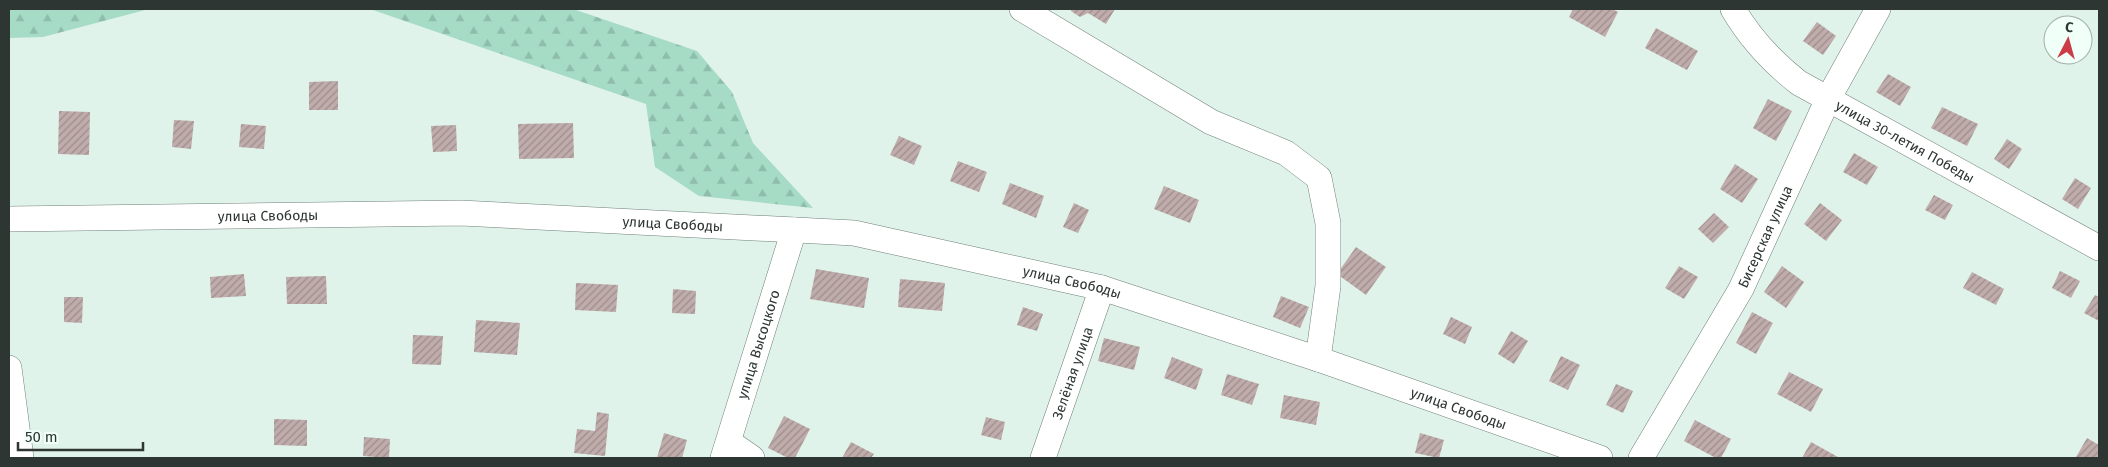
<svg xmlns="http://www.w3.org/2000/svg" width="2108" height="467" font-family="'Fira Sans',sans-serif">
  <style>
    .forest { fill: url(#forest-firs) }
    .building { fill: url(#building-hatch) }
    .lines { fill: none; stroke-linecap: round; stroke-linejoin: round }
    .minor-casing { stroke: #6f8079; stroke-width: 26 }
    .minor { stroke: #fff; stroke-width: 25 }
    .labels { text-anchor: middle; dominant-baseline: central; stroke-width: 4; stroke-linejoin: round; paint-order: stroke }
    .street-label { font-size: 14px; fill: #2e3633; stroke: #f0fff8 }
  </style>
  <defs>
    <pattern id="forest-firs" width="22" height="20" patternUnits="userSpaceOnUse" patternTransform="scale(1.25)"><rect width="22" height="20" fill="#a6dbc6"/><path d="M5 1l3.5 6h-7zM16 11l3.5 6h-7z" fill="#8fbdab"/></pattern>
    <pattern id="building-hatch" width="6" height="6" patternUnits="userSpaceOnUse" patternTransform="scale(1.25)"><rect width="6" height="6" fill="#bfacab"/><path d="M-1 1l2-2M0 6l6-6M5 7l2-2" fill="none" stroke="#9c8d8c"/></pattern>
  </defs>
  <rect width="100%" height="100%" fill="#e0f3eb"/>
  <g class="forest">
    <polygon points="9,9 149,9 43,37 9,38"/>
    <polygon points="370,9 573,9 697,51 732,92 753,143 813,208 699,196 655,167 646,104"/>
  </g>
  <g class="building">
    <polygon points="1071,9 1115,9 1106,24 1088,13 1080,17 1071,11"/>
    <polygon points="1573,9 1612,9 1618,12 1605,37 1569,17"/>
    <polygon points="1817,22 1836,36 1823,55 1803,41"/>
    <polygon points="1656,28 1698,51 1687,70 1645,48"/>
    <polygon points="1888,74 1911,87 1900,106 1876,92"/>
    <polygon points="338,81 338,110 309,110 309,82"/>
    <polygon points="1768,99 1792,111 1776,141 1753,128"/>
    <polygon points="1942,107 1978,124 1967,146 1931,128"/>
    <polygon points="59,111 90,112 89,155 58,154"/>
    <polygon points="174,120 194,121 191,149 172,147"/>
    <polygon points="573,123 574,158 519,159 518,124"/>
    <polygon points="241,124 266,126 264,149 239,147"/>
    <polygon points="456,125 457,151 433,152 431,126"/>
    <polygon points="899,136 922,146 914,165 890,155"/>
    <polygon points="2007,139 2022,149 2009,169 1994,159"/>
    <polygon points="1854,153 1878,167 1867,185 1843,172"/>
    <polygon points="958,161 987,172 979,192 950,181"/>
    <polygon points="1735,164 1758,179 1742,203 1720,189"/>
    <polygon points="2075,178 2091,188 2078,209 2062,199"/>
    <polygon points="1010,183 1044,196 1036,218 1002,204"/>
    <polygon points="1164,186 1199,200 1190,223 1154,209"/>
    <polygon points="1934,195 1953,205 1945,220 1925,210"/>
    <polygon points="1074,203 1089,210 1078,233 1063,227"/>
    <polygon points="1820,203 1842,220 1826,241 1804,224"/>
    <polygon points="1714,213 1729,227 1713,243 1698,229"/>
    <polygon points="1356,247 1386,267 1366,295 1337,274"/>
    <polygon points="1679,266 1698,277 1684,299 1665,288"/>
    <polygon points="1782,266 1804,282 1786,308 1764,292"/>
    <polygon points="816,269 869,278 864,308 810,299"/>
    <polygon points="2060,271 2080,281 2071,298 2052,288"/>
    <polygon points="1972,272 2004,289 1996,305 1963,288"/>
    <polygon points="244,274 246,296 211,298 210,277"/>
    <polygon points="326,276 327,304 287,304 286,277"/>
    <polygon points="900,279 945,283 942,311 898,307"/>
    <polygon points="576,283 618,285 616,312 575,310"/>
    <polygon points="673,289 696,291 695,314 672,313"/>
    <polygon points="2095,295 2099,297 2099,321 2084,313"/>
    <polygon points="1281,296 1309,307 1300,328 1273,317"/>
    <polygon points="64,297 83,297 82,323 64,322"/>
    <polygon points="1023,307 1043,314 1037,331 1017,325"/>
    <polygon points="1752,312 1773,323 1756,354 1736,343"/>
    <polygon points="1451,317 1472,327 1465,344 1443,334"/>
    <polygon points="476,320 520,323 517,355 474,352"/>
    <polygon points="1511,331 1528,341 1514,364 1498,354"/>
    <polygon points="413,335 443,336 441,365 412,364"/>
    <polygon points="1104,338 1140,347 1134,370 1098,361"/>
    <polygon points="1561,356 1580,365 1568,390 1549,381"/>
    <polygon points="1172,357 1203,369 1196,390 1164,378"/>
    <polygon points="1789,372 1823,389 1811,412 1777,394"/>
    <polygon points="1227,374 1259,384 1252,405 1221,395"/>
    <polygon points="1616,384 1633,391 1623,413 1606,405"/>
    <polygon points="1284,395 1320,402 1316,425 1280,418"/>
    <polygon points="597,412 609,414 605,456 574,453 577,429 595,431"/>
    <polygon points="784,416 810,429 795,458 788,458 768,448"/>
    <polygon points="986,417 1005,422 1001,440 981,435"/>
    <polygon points="274,419 307,420 307,446 274,445"/>
    <polygon points="1695,420 1731,439 1721,458 1716,458 1684,441"/>
    <polygon points="664,433 687,440 682,458 657,458"/>
    <polygon points="1420,433 1444,440 1439,458 1415,453"/>
    <polygon points="364,437 390,439 389,458 363,456"/>
    <polygon points="2087,438 2099,445 2099,458 2076,457"/>
    <polygon points="851,442 874,454 871,458 842,458"/>
    <polygon points="1811,442 1838,457 1838,458 1802,458"/>
  </g>
  <g class="lines">
    <g class="minor-casing">
      <g id="minor">
        <polyline points="1022,9 1211,122 1286,153 1319,178 1328,223 1328,286 1318,359"/>
        <path id="s1" d="M 1733,9 C 1750,38 1772,62 1799,83 L 2099,248"/>
        <path id="s2" d="M 9,219 L 461,213 L 854,233 L 1102,288 L 1318,359 L 1600,458"/>
        <polyline points="9,368 21,458"/>
        <polyline points="729,442 752,458"/>
        <path id="s3" d="M 723,458 L 794,230"/>
        <path id="s4" d="M 1043,458 L 1102,288"/>
        <path id="s5" d="M 1641,458 L 1741,289 L 1828,99 L 1878,9"/>
      </g>
    </g>
    <use href="#minor" class="minor"/>
  </g>
  <g class="labels">
    <g class="street-label">
      <text stroke="none"><textPath href="#s1" startOffset="221">улица 30-летия Победы</textPath></text>
      <text stroke="none"><textPath href="#s2" startOffset="259">улица Свободы</textPath></text>
      <text stroke="none"><textPath href="#s2" startOffset="664">улица Свободы</textPath></text>
      <text stroke="none"><textPath href="#s5" startOffset="254">Бисерская улица</textPath></text>
      <text stroke="none"><textPath href="#s2" startOffset="1069">улица Свободы</textPath></text>
      <text stroke="none"><textPath href="#s3" startOffset="119">улица Высоцкого</textPath></text>
      <text stroke="none"><textPath href="#s4" startOffset="90">Зелёная улица</textPath></text>
      <text stroke="none"><textPath href="#s2" startOffset="1476">улица Свободы</textPath></text>
    </g>
  </g>
  <rect width="2108" height="467" fill="none" stroke="#2e3633" stroke-width="20"/>
  <g transform="translate(2068 40) rotate(6)"><circle r="24" fill="#f0fff8" stroke="#a2afa9"/>
  <path d="M0-4L9 19L0 12L-9 19Z" fill="#cc3c47"/>
  <text y="-8" font-size="14" font-weight="bold" text-anchor="middle" fill="#2e3633">С</text>
  </g>
  <path d="M18 442v8h125v-8" fill="none" stroke="#2e3633" stroke-width="2.5"/>
  <text x="25" y="442" font-size="15" fill="#2e3633" stroke="#f0fff8" stroke-width="4" paint-order="stroke">50 m</text>
</svg>
